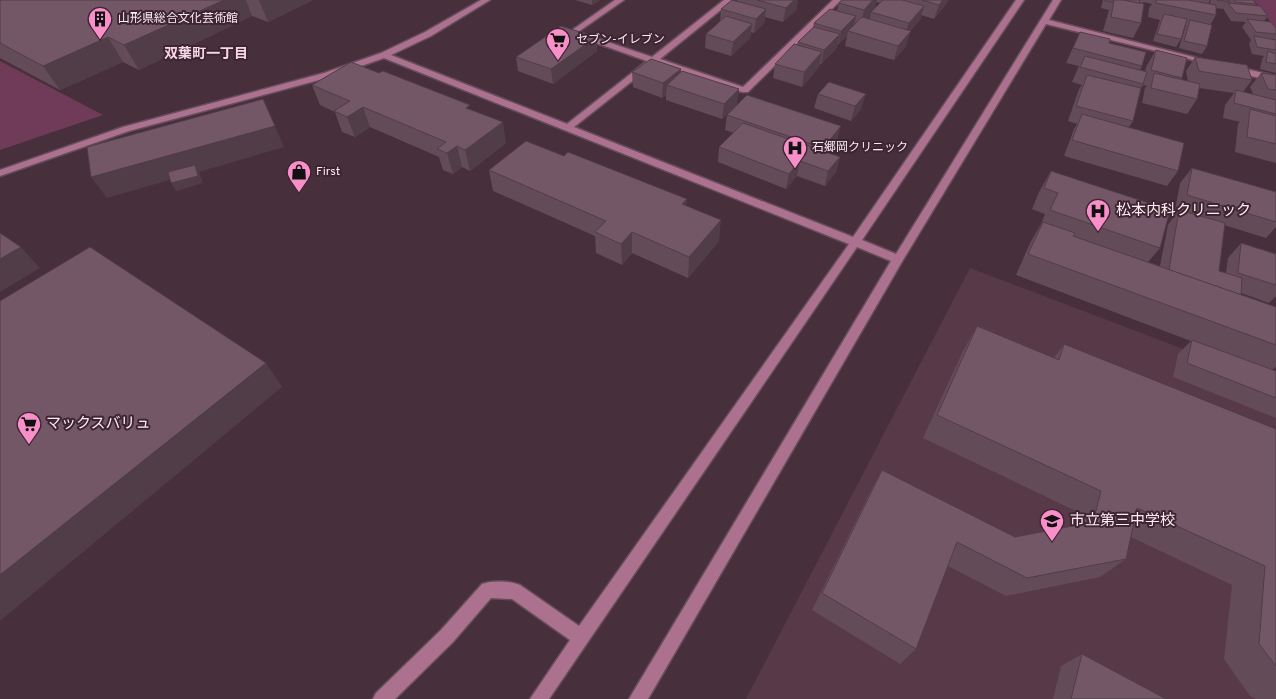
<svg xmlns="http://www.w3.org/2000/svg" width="1276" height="699" font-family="Overpass,'Noto Sans JP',sans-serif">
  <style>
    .built { fill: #583948 }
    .green { fill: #703b58 }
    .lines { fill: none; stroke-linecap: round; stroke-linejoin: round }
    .minor-casing { stroke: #654d59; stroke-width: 3 }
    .minor { fill: #ab718f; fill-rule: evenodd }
    .wall { fill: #644b58; fill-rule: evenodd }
    .shaded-wall { fill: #513d47 }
    .building { fill: #745766; stroke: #513d47 }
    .labels { text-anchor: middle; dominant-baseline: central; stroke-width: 4; stroke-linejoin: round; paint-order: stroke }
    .far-poi-label { font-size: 12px; fill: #fcebf3; stroke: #3d2532; text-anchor: start }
    .far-neighbourhood-label { font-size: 14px; font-weight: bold; fill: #f8d7e7; stroke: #3d2532 }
    .poi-label { font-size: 15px; fill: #fcebf3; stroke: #3d2532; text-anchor: start }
  </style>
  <rect width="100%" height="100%" fill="#482f3c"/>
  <polygon class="built" points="970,268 1276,384 1276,699 746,699"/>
  <g class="green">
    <polygon points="1254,0 1276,0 1276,29"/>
    <polygon points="0,61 103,115 0,150"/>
  </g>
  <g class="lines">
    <g class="minor-casing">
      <g id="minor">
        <path d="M 481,0 L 490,0 L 431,36 L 391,55 L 567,124 L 647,61 L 568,33 L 615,0 L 624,0 L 578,32 L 652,57 L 724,0 L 733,0 L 660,59 L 743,87 L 833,0 L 841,0 L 748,92 L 742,92 L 655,63 L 574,127 L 853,237 L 1016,0 L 1024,0 L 862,240 L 896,254 L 1053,0 L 1061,0 L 1049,20 L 1213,62 L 1209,64 L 1046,24 L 903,260 L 648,699 L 629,699 L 891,261 L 857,247 L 549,699 L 530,699 L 570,640 L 512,599 L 491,598 L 453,642 L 395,699 L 373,699 L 376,693 L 441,630 L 482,584 C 493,580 510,581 520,585 L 579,626 L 849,244 L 384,58 L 330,77 L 129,131 L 0,176 L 0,170 L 123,127 L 324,73 L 381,53 L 425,32 Z"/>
        <polygon points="1233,66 1276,76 1276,82 1230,71 1230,67"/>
      </g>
    </g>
    <use href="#minor" class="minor"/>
  </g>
  <g class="wall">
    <polygon points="0,0 313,0 268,22 252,16 139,70 123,62 60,90 0,58"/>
    <polygon points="575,0 600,0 592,5"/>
    <polygon points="737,0 798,0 796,10 783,22 765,17 764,23 754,33 751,32 750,38 731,56 705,48 706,34 720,22 721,9 737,1"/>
    <path d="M 842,0 L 948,0 L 947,3 L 934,19 L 921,15 L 920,20 L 910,31 L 906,46 L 894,60 L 845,46 L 847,36 L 837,45 L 836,49 L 821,64 L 820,64 L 819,67 L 802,87 L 773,78 L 775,64 L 798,45 L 798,42 L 813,27 L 814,23 L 837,11 L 839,3 ZM 876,2 L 880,3 L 875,8 ZM 871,13 L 869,19 L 866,19 Z"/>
    <polygon points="1103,0 1210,0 1208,4 1210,4 1210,2 1211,0 1253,0 1256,4 1255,5 1268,16 1264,21 1276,28 1276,73 1260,69 1262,59 1264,56 1252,54 1249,44 1251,40 1242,27 1246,22 1231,21 1224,10 1224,9 1216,8 1216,15 1210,25 1207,46 1202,54 1179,48 1186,25 1185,25 1181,39 1176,47 1153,41 1160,20 1148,17 1149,8 1152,4 1143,2 1142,4 1141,23 1133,38 1103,31 1109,10 1101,8"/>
    <polygon points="1080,32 1109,43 1142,66 1140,70 1145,71 1147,65 1156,50 1182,78 1181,80 1188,82 1186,71 1195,57 1252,80 1243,92 1253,94 1250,87 1261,73 1276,75 1276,163 1235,152 1238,124 1240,122 1223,118 1225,105 1234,93 1199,88 1197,99 1187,114 1142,103 1145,88 1147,86 1143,85 1141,88 1133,121 1129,127 1178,171 1167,186 1064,156 1074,129 1077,124 1068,121 1079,89 1082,85 1072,82 1079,66 1066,63"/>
    <polygon points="596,37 597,51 553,84 518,71 516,57"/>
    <polygon points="632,72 680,72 737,104 722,119 666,100 666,95 662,98 633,87"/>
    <polygon points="829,82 861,109 851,121 814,108 818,94"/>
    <polygon points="312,85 471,110 506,143 470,171 462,167 453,174 443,170 439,157 370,127 355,137 342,132 335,112 320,105"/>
    <polygon points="727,115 837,141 827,153 840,157 836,172 825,186 797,176 786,189 718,162 719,147 734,133 725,130"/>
    <polygon points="564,156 687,199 686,205 719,241 688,278 632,253 622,265 596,253 595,236 493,191 489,170"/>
    <polygon points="1192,168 1276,192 1276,227 1266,238 1224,225 1219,271 1226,273 1228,258 1241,243 1276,254 1276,296 1269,303 1241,293 1241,295 1276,307 1276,367 1272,370 1276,371 1276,418 1173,377 1178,354 1191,341 1016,275 1030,243 1041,224 1045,214 1032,209 1039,192 1051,171 1160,248 1148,262 1160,266 1168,225 1178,211 1175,210 1180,183"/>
    <polygon points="977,326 1054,358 1064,344 1276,429 1276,699 1256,699 1250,696 1224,659 1232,585 1131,537 1126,559 1100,577 1006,596 948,566 916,649 900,664 812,610 870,492 882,470 1015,537 1074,526 1078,512 923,438 963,351"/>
    <polygon points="1082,654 1166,699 1053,699 1061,666"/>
  </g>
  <g class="shaded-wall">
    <polygon points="224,0 246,0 252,16 139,70 124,45"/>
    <polygon points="259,0 313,0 268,22"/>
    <polygon points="592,0 600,0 592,5"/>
    <polygon points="794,0 798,0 796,10 783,22 786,8"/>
    <polygon points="873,0 877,0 875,8 861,24 864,10"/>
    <polygon points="943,0 948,0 947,3 934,19 939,5"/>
    <polygon points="924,6 920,20 904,37 909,23"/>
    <polygon points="766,9 764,23 754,33 756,19"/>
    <polygon points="856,16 853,30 848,31 847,36 838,45 841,31"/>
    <polygon points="752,24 750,38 731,56 733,42"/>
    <polygon points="911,31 906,46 894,60 898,46"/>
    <polygon points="840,34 836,49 821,64 824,50"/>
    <polygon points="108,37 123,62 60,90 43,66"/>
    <polygon points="596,37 597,51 553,84 551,69"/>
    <polygon points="822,52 819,67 802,87 804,72"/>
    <polygon points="681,69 680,84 667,85 666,95 662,98 663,83"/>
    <polygon points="739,89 737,104 722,119 724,104"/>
    <polygon points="866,94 861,109 851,121 855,106"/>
    <polygon points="263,99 284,147 199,172 203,183 176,191 171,183 197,172 107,198 91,177"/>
    <polygon points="363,107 370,127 355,137 347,117"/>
    <polygon points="503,122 506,143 470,171 465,150"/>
    <polygon points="841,126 837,141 820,163 823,148"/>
    <polygon points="457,146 462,167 453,174 447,153"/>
    <polygon points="840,157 836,172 825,186 828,171"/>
    <polygon points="800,161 797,176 786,189 789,174"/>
    <polygon points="687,199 685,220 682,204"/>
    <polygon points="721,220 719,241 688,278 689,257"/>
    <polygon points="632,232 632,253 622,265 621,244"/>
    <polygon points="21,247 40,268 0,292 0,259"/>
    <polygon points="266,363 282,387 0,621 0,575"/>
  </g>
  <g class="building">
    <polygon points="0,0 224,0 124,45 108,37 43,66 0,43"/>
    <polygon points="732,0 766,9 756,19 721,9"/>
    <polygon points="757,0 794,0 786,8"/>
    <polygon points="842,0 873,0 864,10 839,3"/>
    <polygon points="883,0 902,0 924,6 909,23 871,12"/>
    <polygon points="922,0 943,0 939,5"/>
    <polygon points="1105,0 1114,0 1113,2 1105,1"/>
    <polygon points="1114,0 1124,0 1144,4 1141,23 1111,17"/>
    <polygon points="1124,0 1140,0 1139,3"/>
    <polygon points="1156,0 1188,0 1216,5 1216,15 1156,3"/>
    <polygon points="1217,0 1229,0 1229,2"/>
    <polygon points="1234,0 1253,0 1256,4 1235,2"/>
    <polygon points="1228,3 1260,6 1268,16 1236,13"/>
    <polygon points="830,9 856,16 841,31 814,23"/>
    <polygon points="1164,14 1187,19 1181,39 1157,34"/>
    <polygon points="726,16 752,24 733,42 706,34"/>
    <polygon points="862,17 911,31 898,46 848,31"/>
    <polygon points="1247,19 1271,22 1276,28 1276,34 1256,32"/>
    <polygon points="1190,20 1212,25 1207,46 1184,41"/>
    <polygon points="561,26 596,37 551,69 516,57"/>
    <polygon points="814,27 840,34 824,50 798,42"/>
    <polygon points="1080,32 1110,39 1109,43 1146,52 1142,66 1073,48"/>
    <polygon points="1254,36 1276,40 1276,50 1257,47"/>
    <polygon points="794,44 822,52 804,72 775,64"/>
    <polygon points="1156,50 1187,58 1182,78 1151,70"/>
    <polygon points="1268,51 1276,54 1276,64 1266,62"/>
    <polygon points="1085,56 1147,72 1143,84 1080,67"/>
    <polygon points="1195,57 1247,65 1252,80 1199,71"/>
    <polygon points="651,59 681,69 663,83 632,72"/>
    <polygon points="351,62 379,73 383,71 470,105 466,108 503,122 465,150 457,146 447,153 437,149 446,142 363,107 347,117 334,111 350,101 312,85"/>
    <polygon points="682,71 739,89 724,104 667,85"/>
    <polygon points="1154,73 1200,84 1197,99 1151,88"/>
    <polygon points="1261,73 1276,75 1276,90 1268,89"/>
    <polygon points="1087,75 1141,88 1133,121 1076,106"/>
    <polygon points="829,82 866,94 855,106 818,94"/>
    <polygon points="1236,90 1276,100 1276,114 1234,103"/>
    <polygon points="747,95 841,126 823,148 727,115"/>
    <polygon points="263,99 275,126 91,177 87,147"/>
    <polygon points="1250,109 1276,116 1276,144 1247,137"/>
    <polygon points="1082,114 1184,143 1178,171 1072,140"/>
    <polygon points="743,123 840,157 828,171 800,161 789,174 719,147"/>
    <polygon points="526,141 564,156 568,152 687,199 682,204 721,220 689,257 632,232 621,244 595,232 606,221 489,170"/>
    <polygon points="195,165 198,176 171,183 168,172"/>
    <polygon points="1192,168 1276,192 1276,222 1187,195"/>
    <polygon points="1051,171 1170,210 1160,248 1050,210 1058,193 1044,188"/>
    <polygon points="1179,210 1225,223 1219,271 1242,278 1241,295 1169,270"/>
    <polygon points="1043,222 1075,233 1073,236 1276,307 1276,345 1028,254"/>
    <polygon points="0,233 21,247 0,259"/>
    <polygon points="1241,243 1276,254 1276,285 1238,273"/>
    <polygon points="90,247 266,363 0,575 0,301"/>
    <polygon points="977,326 1059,360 1064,344 1276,429 1276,666 1259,644 1265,566 1137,508 1126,559 1027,578 957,542 916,649 822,593 882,470 1015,537 1093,522 1101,491 937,415"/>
    <polygon points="1192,340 1276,371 1276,398 1187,363"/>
    <polygon points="1082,654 1166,699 1071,699"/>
  </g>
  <defs>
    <g id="building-pin" transform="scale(1.25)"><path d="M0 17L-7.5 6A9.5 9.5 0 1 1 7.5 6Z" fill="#f98fc9" stroke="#3d2532"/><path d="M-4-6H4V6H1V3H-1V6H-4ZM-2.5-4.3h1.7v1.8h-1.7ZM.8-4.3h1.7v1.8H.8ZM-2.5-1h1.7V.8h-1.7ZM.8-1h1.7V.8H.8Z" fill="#111"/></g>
    <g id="supermarket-pin" transform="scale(1.25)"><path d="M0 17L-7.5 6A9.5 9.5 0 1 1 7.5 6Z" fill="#f98fc9" stroke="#3d2532"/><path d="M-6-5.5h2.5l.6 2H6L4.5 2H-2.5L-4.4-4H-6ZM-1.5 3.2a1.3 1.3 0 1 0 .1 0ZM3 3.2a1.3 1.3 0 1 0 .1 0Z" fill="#111"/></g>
    <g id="hospital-pin" transform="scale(1.25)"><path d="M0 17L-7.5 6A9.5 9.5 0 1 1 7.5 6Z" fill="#f98fc9" stroke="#3d2532"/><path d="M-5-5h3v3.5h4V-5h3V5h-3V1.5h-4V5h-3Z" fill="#111"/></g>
    <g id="shop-pin" transform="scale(1.25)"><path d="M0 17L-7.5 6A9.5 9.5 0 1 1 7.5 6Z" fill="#f98fc9" stroke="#3d2532"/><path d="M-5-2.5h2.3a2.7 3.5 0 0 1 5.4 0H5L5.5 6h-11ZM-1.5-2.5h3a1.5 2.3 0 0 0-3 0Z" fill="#111"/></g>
    <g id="school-pin" transform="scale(1.25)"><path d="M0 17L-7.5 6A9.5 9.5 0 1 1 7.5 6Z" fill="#f98fc9" stroke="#3d2532"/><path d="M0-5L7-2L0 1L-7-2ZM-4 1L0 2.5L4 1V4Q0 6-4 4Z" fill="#111"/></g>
  </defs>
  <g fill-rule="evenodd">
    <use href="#building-pin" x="100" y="19"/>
    <use href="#supermarket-pin" x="558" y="40"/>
    <use href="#hospital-pin" x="795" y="148"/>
    <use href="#shop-pin" x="299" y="172"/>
    <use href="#hospital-pin" x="1098" y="211"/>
    <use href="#supermarket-pin" x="29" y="424"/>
    <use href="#school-pin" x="1052" y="521"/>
  </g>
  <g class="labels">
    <g class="far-poi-label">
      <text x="118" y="19">山形県総合文化芸術館</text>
      <text x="576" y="40">セブン-イレブン</text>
      <text x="812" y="148">石郷岡クリニック</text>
      <text x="316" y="172">First</text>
    </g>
    <g class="far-neighbourhood-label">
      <text x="206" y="54">双葉町一丁目</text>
    </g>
    <g class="poi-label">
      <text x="1116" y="211">松本内科クリニック</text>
      <text x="46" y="424">マックスバリュ</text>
      <text x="1070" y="521">市立第三中学校</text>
    </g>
  </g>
</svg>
